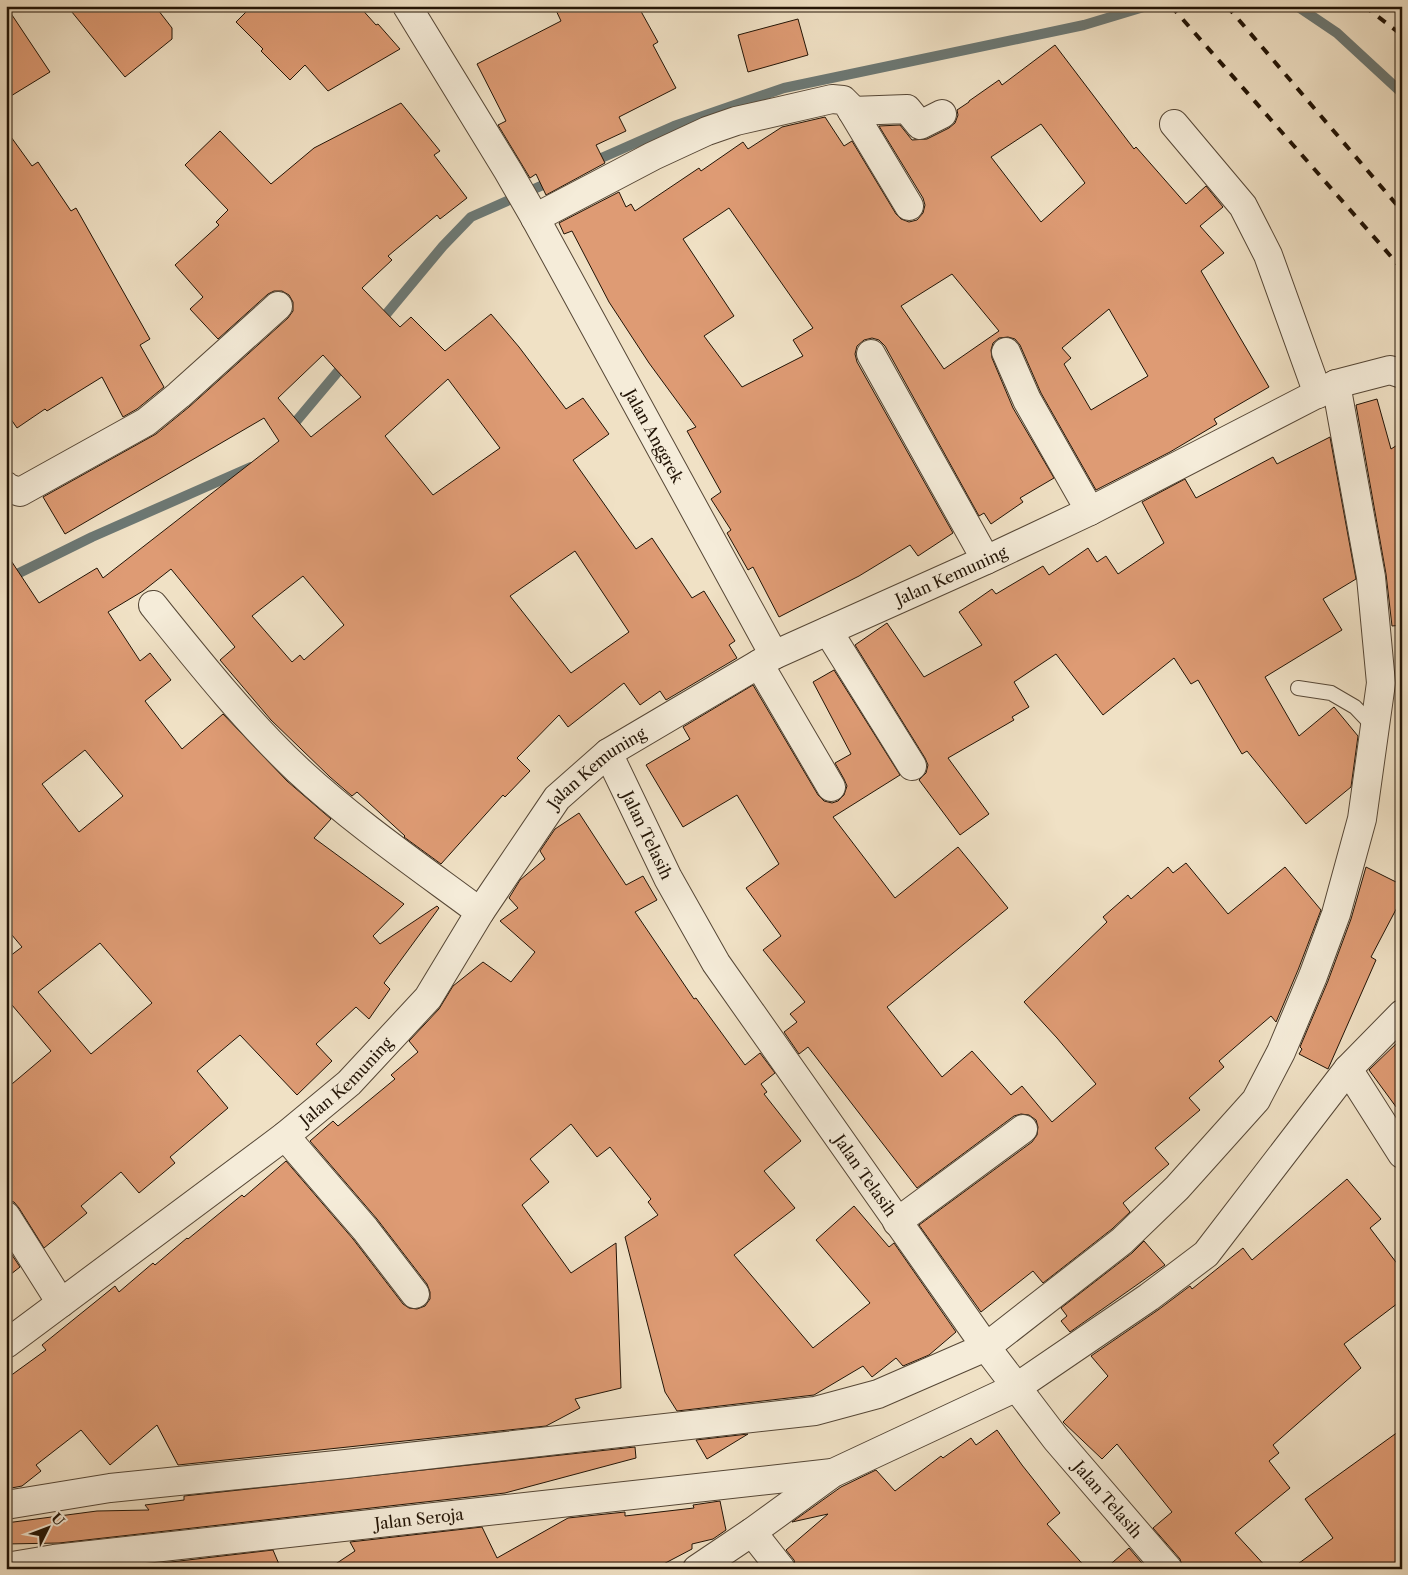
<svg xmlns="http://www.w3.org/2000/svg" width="1408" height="1575" font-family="'Libre Caslon Text',serif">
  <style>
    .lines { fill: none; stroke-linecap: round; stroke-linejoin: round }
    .stream { stroke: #6c7874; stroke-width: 10 }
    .building { fill: #de9b74; stroke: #221406; fill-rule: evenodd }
    .service-casing { stroke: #564736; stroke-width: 16 }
    .minor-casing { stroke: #564736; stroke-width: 30 }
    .tertiary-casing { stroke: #564736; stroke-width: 30 }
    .service { stroke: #f5ecd9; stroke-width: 14 }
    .minor { stroke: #f5ecd9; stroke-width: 28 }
    .tertiary { stroke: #f5ecd9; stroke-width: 28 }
    .rail { stroke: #221406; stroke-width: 4; stroke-dasharray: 9 9; stroke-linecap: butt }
    .labels { text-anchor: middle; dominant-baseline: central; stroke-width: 4; stroke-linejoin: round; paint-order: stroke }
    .street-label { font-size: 16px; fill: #221406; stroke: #f5ecd9 }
  </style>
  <rect width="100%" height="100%" fill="#f0e1c5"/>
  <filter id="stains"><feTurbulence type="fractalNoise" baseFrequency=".004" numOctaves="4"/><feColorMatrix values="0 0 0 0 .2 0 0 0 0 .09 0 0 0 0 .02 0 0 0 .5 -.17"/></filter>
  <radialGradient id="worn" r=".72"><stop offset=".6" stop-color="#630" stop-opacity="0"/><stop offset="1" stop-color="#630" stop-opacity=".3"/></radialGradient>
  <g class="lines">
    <g class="stream">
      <polyline points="1297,6 1337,33 1402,93"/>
      <polyline points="590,163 674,126 784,88 1084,25 1147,6"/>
      <polyline points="378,324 443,246 471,217 552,181"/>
      <polyline points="288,431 346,362"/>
      <polyline points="7,579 92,537 251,467"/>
    </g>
  </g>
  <g class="building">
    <polygon points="6,6 50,72 6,99"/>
    <polygon points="67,6 155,6 172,28 172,39 125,77"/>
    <polygon points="252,6 359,6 376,25 378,24 400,49 328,91 305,65 290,80 261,51 263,49 236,22"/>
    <polygon points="554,6 638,6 658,42 653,45 676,88 619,117 626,131 596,145 605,163 546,195 536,174 530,178 498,125 506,121 477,64 561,21"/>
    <polygon points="798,19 808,55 748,72 738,35"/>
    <path d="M 1055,45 L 1134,149 L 1136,147 L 1186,204 L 1206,186 L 1223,207 L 1200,226 L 1224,253 L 1201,271 L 1269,387 L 1214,419 L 1217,424 L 1170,452 L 1096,490 L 1041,393 L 1020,345 L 1015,339 L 1008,337 L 999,338 L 993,343 L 991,350 L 992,358 L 1013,408 L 1054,478 L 1020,498 L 1023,502 L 991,524 L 984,513 L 979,516 L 885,346 L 879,340 L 872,338 L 864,340 L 857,346 L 855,354 L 857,362 L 953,533 L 918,556 L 910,545 L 859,576 L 779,617 L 753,567 L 748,570 L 727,533 L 731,530 L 711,499 L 721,492 L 687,431 L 696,427 L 649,363 L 609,302 L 572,231 L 564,234 L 559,223 L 619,192 L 626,207 L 631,204 L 635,211 L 699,168 L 701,171 L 743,142 L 748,149 L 782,127 L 825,117 L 844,146 L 852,141 L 896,214 L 901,219 L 909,222 L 917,220 L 923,213 L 925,205 L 923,198 L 879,126 L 900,125 L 912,140 L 927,139 L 949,128 L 955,123 L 958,115 L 957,110 L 969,102 L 969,101 L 999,80 L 1002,85 ZM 1041,124 L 1085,183 L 1041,222 L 991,157 ZM 729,208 L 813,328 L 793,340 L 803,356 L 742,387 L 704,336 L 734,316 L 683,239 ZM 952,274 L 999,331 L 944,369 L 901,306 ZM 1109,309 L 1148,376 L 1091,410 L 1064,364 L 1071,358 L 1062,348 Z"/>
    <path d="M 401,103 L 440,151 L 434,155 L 467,198 L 440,219 L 437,215 L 388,256 L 392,260 L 362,288 L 400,327 L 411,317 L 445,351 L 491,314 L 519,347 L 566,409 L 583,398 L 609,434 L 573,460 L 636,549 L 652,538 L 692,598 L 704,591 L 735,641 L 729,645 L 737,658 L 666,700 L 660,691 L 640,705 L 624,683 L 568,727 L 559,715 L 517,758 L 530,771 L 505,797 L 503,795 L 441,864 L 404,837 L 405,836 L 357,792 L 352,796 L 330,777 L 271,720 L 220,660 L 235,647 L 171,569 L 143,591 L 108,612 L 140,661 L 150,653 L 171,680 L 145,701 L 182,749 L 223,714 L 287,781 L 331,819 L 314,838 L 404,904 L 373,936 L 380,944 L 437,906 L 439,908 L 384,983 L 390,989 L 369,1019 L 356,1007 L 316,1044 L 332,1061 L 297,1095 L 240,1035 L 197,1071 L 228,1108 L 170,1157 L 175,1163 L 139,1193 L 121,1172 L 81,1206 L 87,1213 L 44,1248 L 19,1208 L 14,1202 L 6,1201 L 6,1089 L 51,1051 L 6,998 L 6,959 L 22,947 L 6,928 L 6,553 L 39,603 L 97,568 L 103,578 L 279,441 L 264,418 L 65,534 L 43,497 L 156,434 L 189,407 L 288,318 L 293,311 L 293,302 L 289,295 L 282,291 L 274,291 L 268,294 L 218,339 L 190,309 L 203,297 L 175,265 L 219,225 L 216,222 L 228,210 L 185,165 L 220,131 L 271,184 L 314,148 ZM 323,355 L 361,397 L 311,437 L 278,398 ZM 448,379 L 500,448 L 433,495 L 385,436 ZM 575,551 L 629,632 L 571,673 L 510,596 ZM 303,576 L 344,625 L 304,660 L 300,655 L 292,662 L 252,616 ZM 85,750 L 123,796 L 79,832 L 42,784 ZM 100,943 L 152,1003 L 91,1054 L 38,992 Z"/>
    <polygon points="6,130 32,166 38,162 71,211 76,208 150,339 140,345 164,387 137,409 123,417 102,377 47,411 45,409 17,428 6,412"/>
    <polygon points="1377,399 1391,449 1402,442 1402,625 1392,626 1386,574 1356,405"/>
    <polygon points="1330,437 1356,579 1323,599 1342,630 1265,677 1299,736 1334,707 1358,736 1351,787 1306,824 1247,751 1242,754 1198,680 1191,684 1174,658 1103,715 1056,654 1014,682 1029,707 1012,717 1014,720 948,758 989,814 960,835 919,780 926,773 928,765 925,758 855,645 887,623 924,677 982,645 959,612 992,589 996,594 1043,566 1049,575 1088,548 1097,562 1106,556 1118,574 1164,543 1142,502 1185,479 1196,498 1273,457 1277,464"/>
    <polygon points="834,670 900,775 833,817 895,898 958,847 1008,908 887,1007 942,1077 972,1051 1011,1095 1022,1086 1052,1122 1096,1084 1057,1038 1024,1002 1107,922 1103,917 1128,895 1131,899 1168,867 1173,873 1186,863 1228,914 1285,867 1321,910 1298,970 1276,1022 1271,1016 1219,1061 1224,1067 1189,1098 1200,1110 1155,1148 1169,1164 1123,1203 1130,1212 1112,1229 1043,1283 1033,1271 981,1312 919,1225 1032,1142 1037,1135 1038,1127 1036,1120 1029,1115 1021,1114 1014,1116 917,1188 808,1047 799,1054 784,1032 797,1022 790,1014 805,1002 763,950 781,936 746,888 779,864 737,795 683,827 646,765 690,739 683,727 753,685 818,795 824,801 832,803 838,801 844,795 847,786 844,779 835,763 851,754 813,682"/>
    <polygon points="579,813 626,885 643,876 657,900 635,912 694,999 696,998 745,1065 760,1053 775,1073 761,1084 767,1092 764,1094 801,1141 764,1171 795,1208 734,1255 813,1348 870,1303 816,1240 854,1206 889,1247 894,1243 956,1332 929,1355 903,1366 896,1358 872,1377 863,1366 814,1395 677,1411 665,1392 625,1237 658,1215 648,1202 651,1199 610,1147 597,1157 571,1124 530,1159 549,1182 522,1205 571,1273 616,1243 621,1388 575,1399 580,1408 546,1426 178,1465 157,1425 110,1465 81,1430 36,1465 41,1471 22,1486 6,1489 6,1379 46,1350 42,1345 115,1286 119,1292 153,1263 155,1265 187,1238 188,1239 242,1195 244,1197 286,1161 353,1239 403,1304 409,1308 417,1309 425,1306 430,1299 430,1292 427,1284 377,1219 310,1141 333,1121 338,1126 395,1079 391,1075 418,1052 409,1041 439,1009 453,986 483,962 511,982 535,952 500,921 518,908 509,898 520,880 545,859 540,851 555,829"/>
    <polygon points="1366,867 1402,885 1402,898 1371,957 1376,960 1328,1069 1299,1054 1302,1049 1300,1047 1328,981 1351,919"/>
    <polygon points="1402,1038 1402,1115 1369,1070"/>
    <polygon points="1347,1179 1381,1219 1370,1228 1402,1270 1402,1300 1344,1344 1361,1368 1273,1445 1279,1453 1269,1461 1290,1488 1235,1533 1268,1569 1183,1569 1180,1559 1153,1528 1172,1512 1117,1444 1102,1459 1063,1422 1108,1376 1091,1356 1158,1310 1190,1286 1192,1289 1243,1248 1252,1260"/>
    <polygon points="1144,1241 1165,1265 1070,1332 1061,1321 1067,1316 1061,1308 1132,1253"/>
    <polygon points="6,1246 20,1267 6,1278"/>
    <polygon points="1402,1429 1402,1569 1291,1569 1333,1538 1305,1499"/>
    <polygon points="997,1430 1022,1465 1060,1513 1047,1524 1087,1569 796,1569 794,1560 786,1550 828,1514 792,1522 841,1487 876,1470 895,1491 941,1456 943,1458 971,1438 976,1445"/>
    <polygon points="748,1434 707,1459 696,1440"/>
    <polygon points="635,1447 636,1458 505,1493 59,1543 6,1544 6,1523 97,1511 149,1510 145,1505 184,1500 184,1496"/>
    <polygon points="720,1501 726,1530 713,1539 692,1544 692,1549 654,1569 328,1569 355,1551 350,1542 482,1527 497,1558 568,1518 625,1512 625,1516 694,1508 693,1505"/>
    <polygon points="1129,1548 1147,1569 1105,1569"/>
    <polygon points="273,1550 281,1569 147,1569 154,1564"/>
  </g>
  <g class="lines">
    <g class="service-casing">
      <polyline id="service" points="1298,688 1331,693 1355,707 1374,727"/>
    </g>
    <g class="minor-casing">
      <g id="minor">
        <path id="s1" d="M 407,6 L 508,171 L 534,216 L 774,655"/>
        <polyline points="852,111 907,109 920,125 942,114"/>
        <polyline points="1174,124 1243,206 1268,255 1318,394"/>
        <polyline points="535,218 653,156 707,131 736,121 832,99 843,100 849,106 909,206"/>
        <polyline points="1006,352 1027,400 1090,511"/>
        <polyline points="871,354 986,560"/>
        <polyline points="6,486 8,488 20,492 146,422 179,395 278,306"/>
        <path d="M 153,605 C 199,662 245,720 298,770 C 354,822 418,866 480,912"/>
        <polyline points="828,631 912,766"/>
        <polyline points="759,664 831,787"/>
        <path id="s2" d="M 608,753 L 668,878 L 716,963 L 986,1347 L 1056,1439 L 1168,1569"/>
        <polyline points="1348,1069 1402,1154"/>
        <polyline points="285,1136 365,1229 415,1294"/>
        <polyline points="6,1216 61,1303"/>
        <polyline points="897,1222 1023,1129"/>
        <polyline points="6,1505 110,1488 346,1464 815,1411 878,1394 986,1347 1122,1241 1177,1188 1256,1100 1281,1052 1313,976 1336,914 1362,819 1381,683 1371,577 1336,384"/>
        <polyline points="752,1532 781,1569"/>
        <path id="s3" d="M 6,1567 L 54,1559 L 832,1473"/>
        <polyline points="697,1569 752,1532 833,1473 1017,1387 1149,1297 1206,1254 1348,1069 1402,1014"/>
      </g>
    </g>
    <g class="tertiary-casing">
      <g id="tertiary">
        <path id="s4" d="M 6,1344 L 285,1136 L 349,1083 L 428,998 L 480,912 L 557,798 L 608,753 L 774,655 L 986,560 L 1090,511 L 1336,384 L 1390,370 L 1402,374"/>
      </g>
    </g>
    <use href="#service" class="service"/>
    <use href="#minor" class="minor"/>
    <use href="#tertiary" class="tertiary"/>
    <g class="rail">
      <polyline points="1171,6 1402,269"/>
      <polyline points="1227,6 1402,211"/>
      <polyline points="1364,6 1402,35"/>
    </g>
  </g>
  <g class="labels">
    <g class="street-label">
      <text stroke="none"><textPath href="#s1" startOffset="496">Jalan Anggrek</textPath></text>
      <text stroke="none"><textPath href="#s4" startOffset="1240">Jalan Kemuning</textPath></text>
      <text stroke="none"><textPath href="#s4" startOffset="835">Jalan Kemuning</textPath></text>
      <text stroke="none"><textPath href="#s2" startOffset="91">Jalan Telasih</textPath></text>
      <text stroke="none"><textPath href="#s4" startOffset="430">Jalan Kemuning</textPath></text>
      <text stroke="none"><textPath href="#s2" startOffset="496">Jalan Telasih</textPath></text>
      <text stroke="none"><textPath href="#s2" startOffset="901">Jalan Telasih</textPath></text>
      <text stroke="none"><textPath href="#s3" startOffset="416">Jalan Seroja</textPath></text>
    </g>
  </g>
  <rect width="1408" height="1575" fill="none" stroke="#f0e1c5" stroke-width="25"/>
  <rect x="8" y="8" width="1393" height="1560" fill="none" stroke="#221406" stroke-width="2.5"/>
  <rect x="12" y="12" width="1383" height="1550" fill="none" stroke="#221406"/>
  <g transform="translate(48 1528) rotate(48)" stroke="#f5ecd9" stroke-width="4" paint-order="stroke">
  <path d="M0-4L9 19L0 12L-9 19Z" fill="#221406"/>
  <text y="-8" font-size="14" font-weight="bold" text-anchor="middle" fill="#221406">U</text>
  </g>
  <rect width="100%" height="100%" filter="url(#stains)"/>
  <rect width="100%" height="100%" fill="url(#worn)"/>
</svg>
